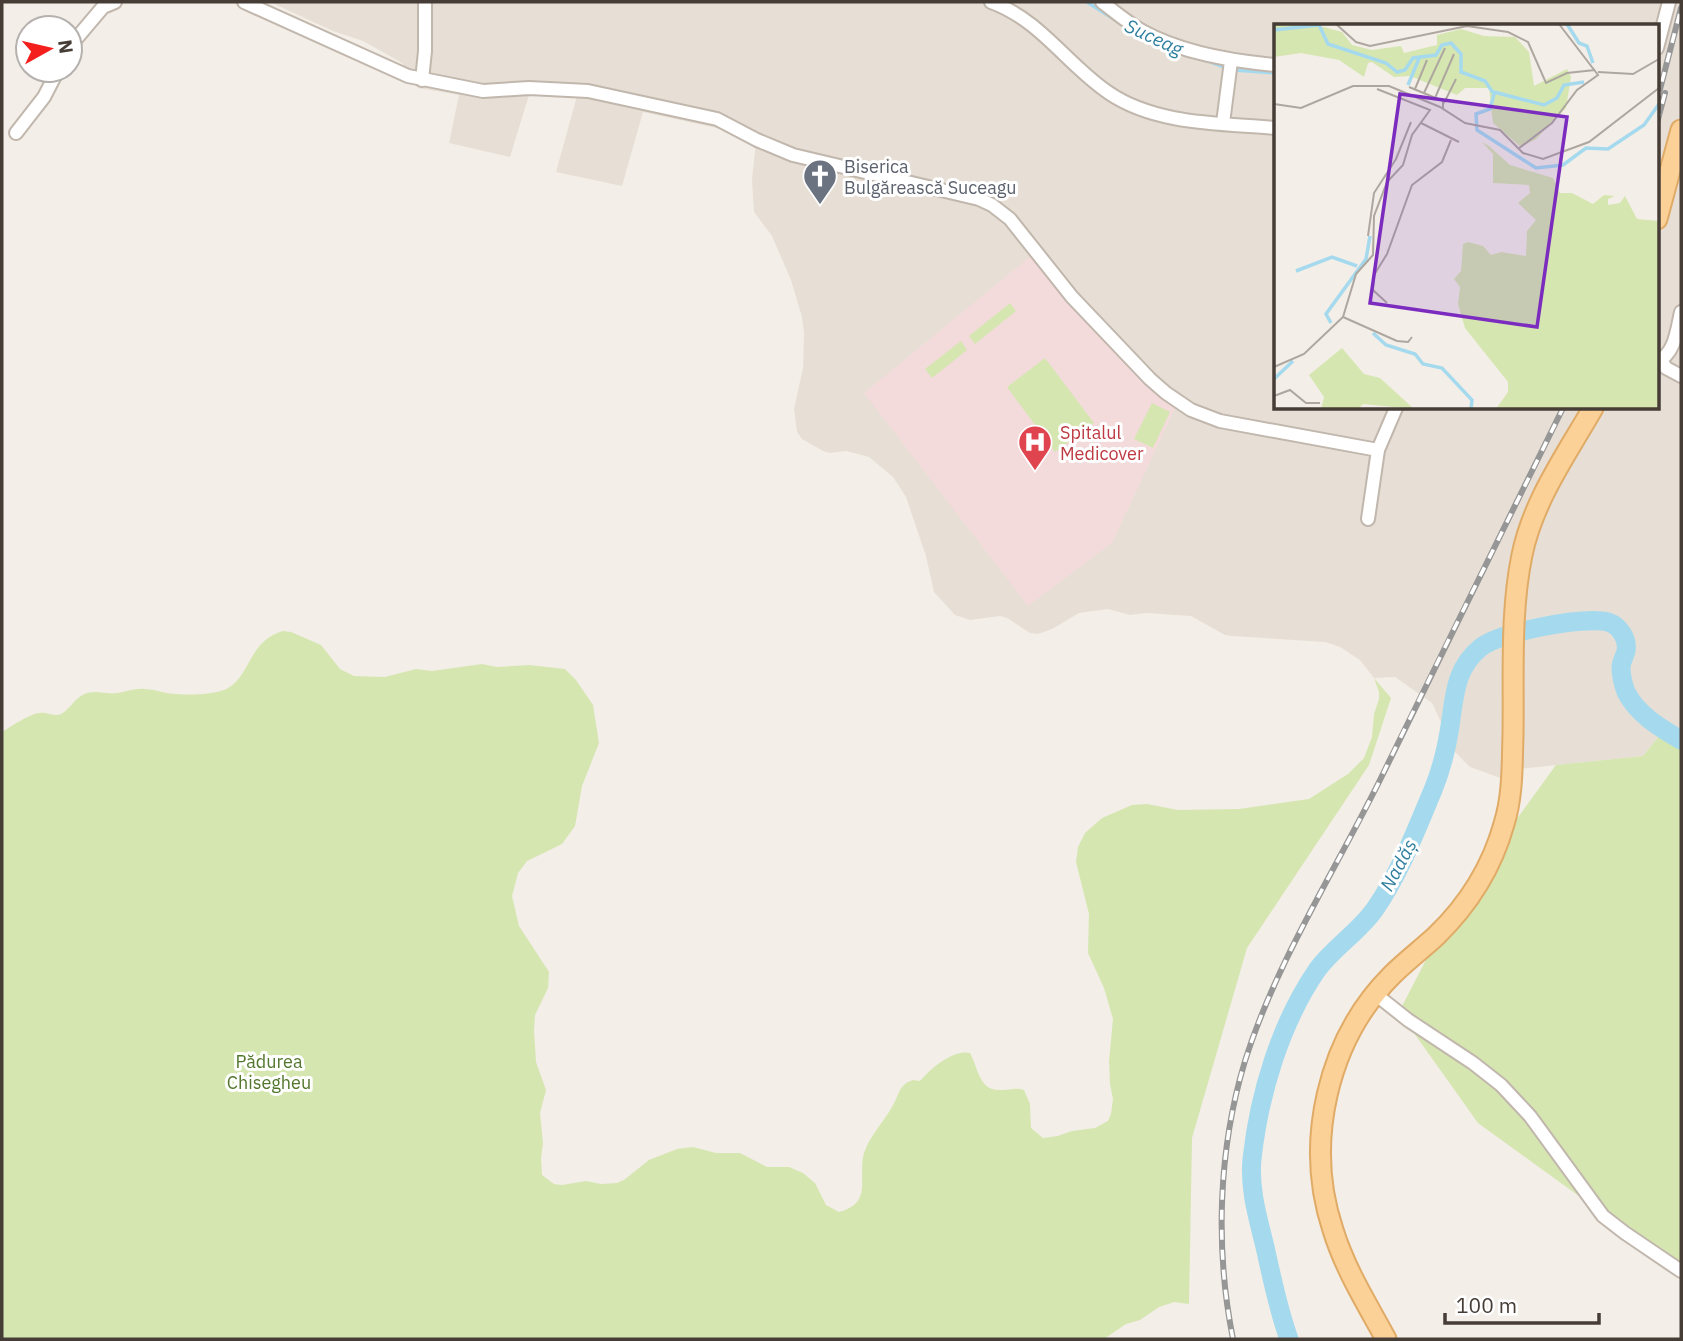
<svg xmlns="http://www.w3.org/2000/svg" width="1683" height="1341" font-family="'IBM Plex Sans',sans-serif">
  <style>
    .residential { fill: #e7dfd5; fill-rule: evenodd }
    .medical { fill: #f3dbdb }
    .green { fill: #d5e6b1 }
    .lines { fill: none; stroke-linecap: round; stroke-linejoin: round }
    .stream { stroke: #a5daee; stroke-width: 3.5 }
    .river { stroke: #a5daee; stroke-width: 19 }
    .minor-casing { stroke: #c1b7ad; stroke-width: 16 }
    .primary-casing { stroke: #e0ab67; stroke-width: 23 }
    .minor { stroke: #fff; stroke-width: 12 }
    .primary { stroke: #fbd197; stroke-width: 19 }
    .rail-casing { stroke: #969696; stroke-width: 6 }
    .rail { stroke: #fff; stroke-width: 3.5; stroke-dasharray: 10; stroke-linecap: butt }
    .labels { text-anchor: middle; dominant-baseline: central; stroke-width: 6; stroke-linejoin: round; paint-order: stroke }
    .worship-label { font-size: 18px; fill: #5b616d; stroke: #fff; text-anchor: start }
    .health-label { font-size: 18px; fill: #be3a42; stroke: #fff; text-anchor: start }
    .park-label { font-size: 18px; fill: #52762b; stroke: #fff }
    .water-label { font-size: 19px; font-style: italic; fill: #2f7f9f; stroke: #fff }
    .inset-river { fill: none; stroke: #a5daee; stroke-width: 3.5 }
    .inset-road { fill: none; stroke: #aea7a0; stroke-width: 2 }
    .view { fill: #7b2cbf; fill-opacity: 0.15; stroke: #7b2cbf; stroke-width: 3.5 }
    .inset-edge { fill: none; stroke: #463d36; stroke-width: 3.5 }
  </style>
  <rect width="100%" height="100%" fill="#f3eee7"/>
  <path class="residential" d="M 270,2 L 1681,2 L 1681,729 L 1663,731 L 1643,756 L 1519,769 L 1509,781 L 1470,767 L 1455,752 L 1432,703 L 1395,677 L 1374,678 L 1360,660 L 1340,647 L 1325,642 L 1232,636 L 1225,635 L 1191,616 L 1146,613 L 1130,615 L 1108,609 L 1079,613 L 1052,629 L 1038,634 L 1030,633 L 1007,618 L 1000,616 L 970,620 L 955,615 L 934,592 L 926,556 L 906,497 L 893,477 L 869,457 L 846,451 L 830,453 L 823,451 L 802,439 L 797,432 L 794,409 L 803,368 L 804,333 L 802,317 L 791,280 L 772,236 L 754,212 L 752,179 L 756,143 L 726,130 L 643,112 L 622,186 L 556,172 L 577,96 L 557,94 L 529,95 L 510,157 L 449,143 L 459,95 L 418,88 L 411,82 L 403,64 L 397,60 L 363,41 L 333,31 ZM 1275,26 L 1657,26 L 1657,408 L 1275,408 Z"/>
  <polygon class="medical" points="1037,251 1178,402 1112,543 1028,606 864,393"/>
  <g class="green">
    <polygon points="1010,303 1016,311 975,344 969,336"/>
    <polygon points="961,341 967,350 932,378 925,369"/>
    <polygon points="1045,358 1094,423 1055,452 1007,387"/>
    <polygon points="1152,403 1170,412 1153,448 1134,439"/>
    <path d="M 283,631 L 291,632 L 321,645 L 340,669 L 354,676 L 385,677 L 416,669 L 432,671 L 482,664 L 497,667 L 529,665 L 565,669 L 576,680 L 593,705 L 599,743 L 582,786 L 575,826 L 562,844 L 527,861 L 518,873 L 512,896 L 519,926 L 549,972 L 548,988 L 535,1015 L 534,1031 L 536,1062 L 546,1090 L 540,1113 L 543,1143 L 541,1158 L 542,1175 L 554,1184 L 562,1185 L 586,1181 L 601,1184 L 617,1183 L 624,1180 L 649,1160 L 677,1149 L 693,1147 L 716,1153 L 740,1153 L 767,1167 L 789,1167 L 803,1173 L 815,1183 L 826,1205 L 839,1212 C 874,1202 857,1178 864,1153 C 870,1135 884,1122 893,1105 C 897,1099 898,1091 903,1086 C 907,1082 908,1082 913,1080 L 920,1081 C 931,1068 954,1049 970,1053 C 978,1067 979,1092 1001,1090 C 1010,1090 1015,1087 1024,1090 L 1030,1104 L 1031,1128 L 1043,1138 L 1058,1136 L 1072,1131 L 1095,1128 L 1108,1121 L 1111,1114 L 1113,1099 L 1110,1084 L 1109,1061 L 1113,1019 L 1104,988 L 1088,953 L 1089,914 L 1076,862 L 1078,847 L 1085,833 L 1102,818 L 1132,805 L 1147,804 L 1178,810 L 1239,809 L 1309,799 L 1348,774 L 1364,758 L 1372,737 L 1374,714 L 1379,699 L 1379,692 L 1374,678 L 1391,698 L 1369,765 L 1247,948 L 1192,1138 L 1189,1304 L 1174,1302 L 1159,1307 L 1140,1320 L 1126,1324 L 1104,1339 L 2,1339 L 2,732 C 10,727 31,713 40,713 C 48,712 52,717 61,714 C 69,710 73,701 81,696 C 93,688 104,695 117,693 C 126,692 135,688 144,689 C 155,689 165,694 176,694 C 191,695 209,695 224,690 C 251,679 247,641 283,631 Z"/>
    <polygon points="1681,729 1681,1270 1478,1123 1399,1012 1455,904 1556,765 1643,756 1663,731"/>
  </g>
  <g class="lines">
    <g class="stream">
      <polyline points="1087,2 1120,23"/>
      <polyline points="1208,61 1227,68"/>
      <polyline points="1234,70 1275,73"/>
    </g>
    <path class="river" d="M 1289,1339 C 1278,1309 1272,1278 1265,1247 C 1258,1218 1249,1189 1252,1159 C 1259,1095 1280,1024 1317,970 C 1334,947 1359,932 1375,909 C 1400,873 1416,830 1433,790 C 1442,768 1448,742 1451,719 C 1455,691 1457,667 1480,648 C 1499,632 1584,616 1608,622 C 1620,626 1628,639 1626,651 C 1625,656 1622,660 1621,666 C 1621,674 1623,684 1626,692 C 1637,714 1660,728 1681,740"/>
    <g class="minor-casing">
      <g id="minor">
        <polyline points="244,2 408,76 483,91 529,88 588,91 717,119 757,140 793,155 979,199 992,205 1010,219 1072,297 1150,379 1166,393 1191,410 1220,421 1378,450"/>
        <path d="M 991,2 C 1041,20 1067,65 1109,93 C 1156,125 1221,123 1275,128"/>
        <path d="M 1102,2 C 1115,12 1128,23 1142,31 C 1182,53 1230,61 1275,65"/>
        <polyline points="70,46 103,7 115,2"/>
        <polyline points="1657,48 1669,2"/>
        <polyline points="422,80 425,51 425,2"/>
        <polyline points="1223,123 1231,61"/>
        <polyline points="16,133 44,97 58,70"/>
        <polyline points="1661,360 1666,368 1681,376"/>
        <path d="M 1657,361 C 1675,355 1677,329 1681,312"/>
        <polyline points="1368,519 1378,450 1396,408"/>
        <polyline points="1374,993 1408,1020 1473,1063 1501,1085 1530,1116 1603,1216 1625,1233 1681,1271"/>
      </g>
    </g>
    <g class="primary-casing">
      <g id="primary">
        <polyline points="1657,219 1681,130"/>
        <path d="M 1386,1339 C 1367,1304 1345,1269 1333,1230 C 1304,1143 1327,1040 1392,975 C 1406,961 1422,949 1436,936 C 1468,905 1492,867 1504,824 C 1513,795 1512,765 1513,735 C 1514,676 1510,613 1522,555 C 1533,501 1566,455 1593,408"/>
      </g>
    </g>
    <use href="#minor" class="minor"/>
    <use href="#primary" class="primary"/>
    <g class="rail-casing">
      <g id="rail">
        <polyline points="1657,101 1681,8"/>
        <polyline points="1657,123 1665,93"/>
        <path d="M 1233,1339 C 1215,1249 1218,1150 1245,1061 C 1275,965 1333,874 1378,784 C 1439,658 1502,533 1563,408"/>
      </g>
    </g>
    <use href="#rail" class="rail"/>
  </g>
  <defs>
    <g id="church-pin" transform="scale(1.75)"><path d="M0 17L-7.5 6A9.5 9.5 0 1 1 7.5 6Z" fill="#6b7280" stroke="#fff"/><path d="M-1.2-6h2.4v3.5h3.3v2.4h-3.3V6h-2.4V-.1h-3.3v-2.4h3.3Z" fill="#fff"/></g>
    <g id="hospital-pin" transform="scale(1.75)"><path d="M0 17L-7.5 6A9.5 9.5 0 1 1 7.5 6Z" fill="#e0444e" stroke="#fff"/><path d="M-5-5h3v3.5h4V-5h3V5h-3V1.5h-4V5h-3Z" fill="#fff"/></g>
  </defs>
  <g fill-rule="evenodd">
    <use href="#church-pin" x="820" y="176"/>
    <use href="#hospital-pin" x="1035" y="442"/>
  </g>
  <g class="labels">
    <g class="worship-label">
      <text x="844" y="166">Biserica<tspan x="844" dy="21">Bulgărească Suceagu</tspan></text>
    </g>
    <g class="health-label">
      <text x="1060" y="432">Spitalul<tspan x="1060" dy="21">Medicover</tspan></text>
    </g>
    <g class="park-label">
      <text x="269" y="1061">Pădurea<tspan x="269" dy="21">Chisegheu</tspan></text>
    </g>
    <g class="water-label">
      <text transform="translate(1154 37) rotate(25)">Suceag</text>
      <text transform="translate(1398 865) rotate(-62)">Nadăș</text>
    </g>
  </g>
  <g transform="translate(1274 24)">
    <rect width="385" height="385" fill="#f3eee7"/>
    <path d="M 0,0 L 50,3 L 68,8 L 78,21 L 98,26 L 127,22 L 130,29 L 163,21 L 163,11 L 187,5 L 210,12 L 241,13 L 255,28 L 260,62 L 293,45 L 297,53 L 292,84 L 262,115 L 247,123 L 219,99 L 215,64 L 191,64 L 183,71 L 136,52 L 120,53 L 98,38 L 94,39 L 90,53 L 65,36 L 27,29 L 0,33 ZM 208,118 L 215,122 L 236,141 L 279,154 L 286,169 L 298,169 L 319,180 L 330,171 L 341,172 L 334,175 L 334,181 L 346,179 L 351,172 L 363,195 L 385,197 L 385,385 L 222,385 L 234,368 L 234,358 L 191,304 L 184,280 L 186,263 L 180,255 L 187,247 L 189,220 L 194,218 L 209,222 L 217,231 L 227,228 L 252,232 L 253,207 L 262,196 L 244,179 L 256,169 L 255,161 L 219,159 L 219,130 ZM 68,324 L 90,350 L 106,354 L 140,385 L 89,380 L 84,385 L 47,385 L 50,373 L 35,351 Z" fill="#d5e6b1"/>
    <path class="inset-river" d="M 293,0 L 305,19 L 313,22 L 319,39M 0,6 L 45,1 L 54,20 L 112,39 L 123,48 L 131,46 L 139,34 L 162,31 L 168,21 L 177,19 L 187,30 L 187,48 L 211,57 L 220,70 L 216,85 L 202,90 L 203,106 L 262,144 L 289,141 L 312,124 L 334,125 L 370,101 L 385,80M 134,61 L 146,32M 220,68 L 270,81 L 283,74 L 290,61 L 310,58M 22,247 L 58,233 L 83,242M 57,299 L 52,290 L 92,235 L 96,212M 99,309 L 112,321 L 141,330 L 149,340 L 168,344 L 198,376 L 197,385M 0,355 L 19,337"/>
    <path class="inset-road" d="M 62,0 L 82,18 L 96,22 L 193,2 L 234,8 L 254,18 L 272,59 L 293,49 L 321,46M 324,48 L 359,50 L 385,35M 135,63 L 169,77 L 169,84M 141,65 L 153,36M 150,69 L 171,24M 161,74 L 180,30M 170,79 L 182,55M 0,80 L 27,84 L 79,62 L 115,62 L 166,83 L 191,99 L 226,106 L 249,129 L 269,135 L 315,118 L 385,64M 147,99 L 185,118M 244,125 L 278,99 L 303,66 L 324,51 L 285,0M 94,212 L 100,169 L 122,135 L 137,98M 113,279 L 99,266 L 100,251 L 113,230 L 138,161 L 168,138 L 177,116M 69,293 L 123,317 L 134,318 L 138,313M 0,343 L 30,330 L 69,293 L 82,250 L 99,231 L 100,192 L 113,158 L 129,141 L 138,111 L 156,86 L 103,65M 0,372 L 16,366 L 32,379 L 46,379"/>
    <path class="view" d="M 126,70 L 293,93 L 263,303 L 96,279 Z"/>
    <rect width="385" height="385" class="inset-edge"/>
  </g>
  <rect width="1683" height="1341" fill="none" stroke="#463d36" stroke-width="7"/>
  <g transform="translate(49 49) rotate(82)"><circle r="33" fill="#ffffff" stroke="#b5b1af" stroke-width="2"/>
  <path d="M0-5L12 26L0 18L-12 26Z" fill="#f41f1d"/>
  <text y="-10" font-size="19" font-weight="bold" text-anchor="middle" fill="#463d36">N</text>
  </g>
  <path d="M1445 1313v10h154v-10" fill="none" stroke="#463d36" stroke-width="3.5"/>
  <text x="1456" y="1313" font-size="21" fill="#463d36" stroke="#ffffff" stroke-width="5" paint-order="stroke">100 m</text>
</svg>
